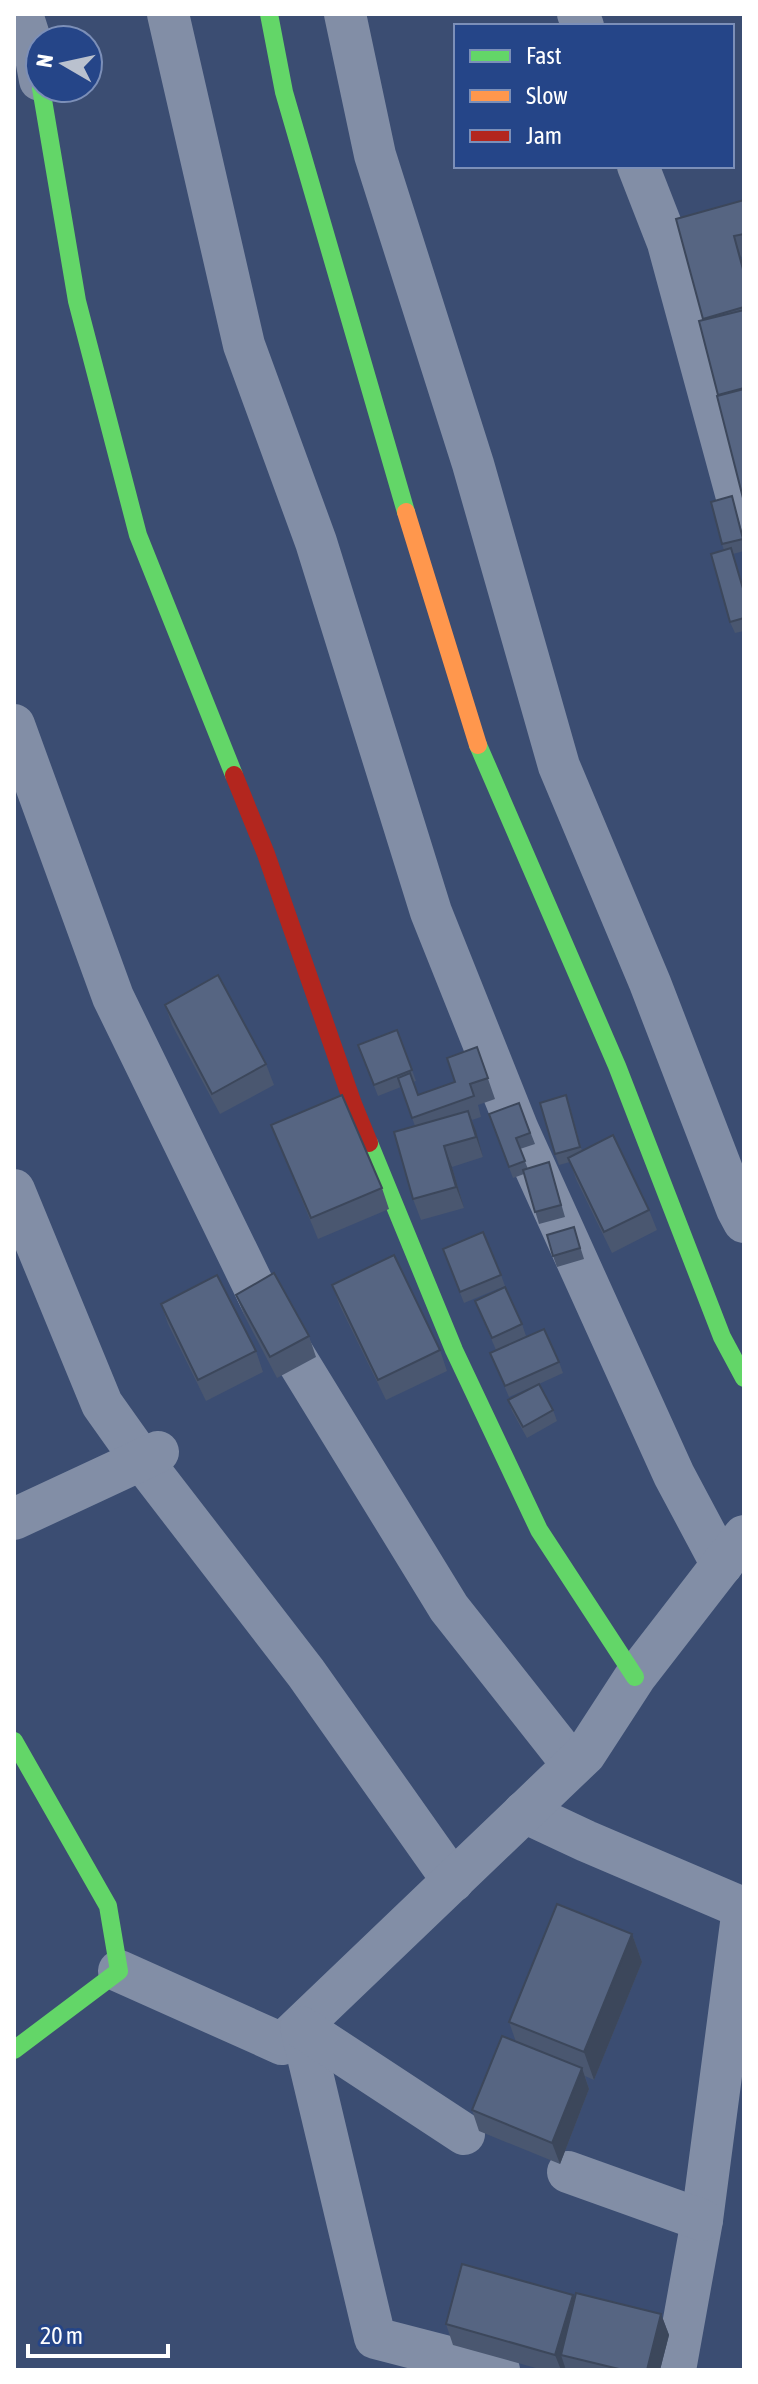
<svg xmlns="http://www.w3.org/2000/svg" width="758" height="2384" font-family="'Asap Condensed',sans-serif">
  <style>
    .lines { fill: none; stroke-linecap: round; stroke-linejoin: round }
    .street { stroke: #828ea6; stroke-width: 42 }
    .fast { stroke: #63d668; stroke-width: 18 }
    .slow { stroke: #ff974d; stroke-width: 18 }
    .jam { stroke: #b3261e; stroke-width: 18 }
    .wall { fill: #4a5770 }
    .shaded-wall { fill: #3c475b }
    .building { fill: #566582; stroke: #3c475b; stroke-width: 2 }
  </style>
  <rect width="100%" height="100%" fill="#3b4d72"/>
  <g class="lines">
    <g class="street">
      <polyline points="22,14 36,58 40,80"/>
      <polyline points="168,14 244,345 316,542 431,912 518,1130 674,1475 722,1565"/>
      <polyline points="345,14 375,155 473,464 559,766 650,983 737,1209 744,1222"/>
      <polyline points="578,14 583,26"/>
      <polyline points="638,166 668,243 744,523"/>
      <polyline points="14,725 113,997 262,1303 449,1608 573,1765"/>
      <polyline points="14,1190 102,1404 141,1459 306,1673 453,1881"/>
      <polyline points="14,1519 158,1452"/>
      <polyline points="524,1812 586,1841 743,1908 702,2220 675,2370"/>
      <polyline points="119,1971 282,2044 585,1754 635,1677 744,1536"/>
      <polyline points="301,2027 375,2338 499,2370"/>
      <polyline points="301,2027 464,2134"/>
      <polyline points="568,2172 702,2220"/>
    </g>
    <g class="fast">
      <polyline points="269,14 284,92 406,512"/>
      <polyline points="41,88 77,301 138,535 234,775"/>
      <polyline points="478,745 617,1066 722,1337 744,1378"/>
      <polyline points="369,1143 454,1350 539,1530 635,1677"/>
      <polyline points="14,1741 108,1906 119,1971 14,2050"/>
    </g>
    <polyline class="slow" points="406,512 478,745"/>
    <polyline class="jam" points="234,775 266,854 353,1104 369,1143"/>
  </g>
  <g class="wall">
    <polygon points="744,200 744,256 741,257 744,267 744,502 718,396 704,320 676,219"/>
    <polygon points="732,496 744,539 744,551 733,554 744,589 744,631 735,633 730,622 724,550 722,544"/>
    <polygon points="165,1005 266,1064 274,1085 220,1114 172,1025"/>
    <polygon points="397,1030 416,1081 413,1082 418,1095 455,1082 477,1047 495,1099 478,1105 481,1117 472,1120 483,1157 452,1167 464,1208 421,1220 413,1199 415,1126 401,1087 378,1096 358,1045"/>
    <polygon points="519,1103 535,1144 520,1149 528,1169 549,1162 565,1217 539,1224 524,1174 513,1178 489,1114"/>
    <polygon points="570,1107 582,1151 649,1210 657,1230 612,1253 576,1179 570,1162 559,1165 555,1154"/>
    <polygon points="271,1125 382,1188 389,1209 318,1239"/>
    <polygon points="574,1227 584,1259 557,1267 553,1256"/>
    <polygon points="447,1260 501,1275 505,1286 464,1303"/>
    <polygon points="332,1285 440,1350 447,1371 386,1400 340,1306"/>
    <polygon points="236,1295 309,1336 316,1357 277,1378 244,1315"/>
    <polygon points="475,1301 522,1324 526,1336 496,1350"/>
    <polygon points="161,1304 256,1351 263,1372 206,1401 168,1324"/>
    <polygon points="490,1353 559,1362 563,1373 539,1384 553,1410 557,1421 527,1438 512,1411 508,1400 532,1387 509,1397"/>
    <polygon points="632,1934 642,1962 594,2080 585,2076 589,2089 560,2164 479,2131 472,2110 516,2042 509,2022"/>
    <polygon points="573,2295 574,2300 661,2314 669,2335 660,2370 566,2370 565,2367 564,2370 543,2370 453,2345 446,2324"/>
  </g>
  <g class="shaded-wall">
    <polygon points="734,236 744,267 744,273"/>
    <polygon points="468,1111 476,1131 483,1157 476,1137"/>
    <polygon points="444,1146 452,1167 464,1208 456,1187"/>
    <polygon points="632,1934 642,1962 594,2080 584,2052"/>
    <polygon points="582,2068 589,2089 560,2164 552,2143"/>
    <polygon points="573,2295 580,2316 561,2355 565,2367 564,2370 561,2370 555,2355"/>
    <polygon points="661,2314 669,2335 660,2370 647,2370"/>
  </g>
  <g class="building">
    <polygon points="744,200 744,234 734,236 744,273 744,307 703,319 676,219"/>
    <polygon points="744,310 744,388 718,395 699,321"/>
    <polygon points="744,389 744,502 717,396"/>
    <polygon points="732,496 743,539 722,544 711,502"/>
    <polygon points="731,548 744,592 744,618 730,622 711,554"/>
    <polygon points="218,975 266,1064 212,1094 165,1005"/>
    <polygon points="397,1030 412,1070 374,1085 358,1045"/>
    <polygon points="477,1047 488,1078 470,1084 474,1096 412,1118 398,1078 410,1073 418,1095 455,1082 447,1058"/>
    <polygon points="342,1095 382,1188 311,1218 271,1125"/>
    <polygon points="566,1095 580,1147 555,1154 540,1103"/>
    <polygon points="519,1103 530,1133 516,1138 525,1161 509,1167 489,1114"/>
    <polygon points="468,1111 476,1137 444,1146 456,1187 413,1199 394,1132"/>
    <polygon points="613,1135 649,1210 604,1232 568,1158"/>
    <polygon points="549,1162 561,1205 535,1212 523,1170"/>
    <polygon points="574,1227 580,1248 553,1256 547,1235"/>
    <polygon points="483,1232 501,1275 460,1292 443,1249"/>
    <polygon points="394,1255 440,1350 378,1380 332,1285"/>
    <polygon points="274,1273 309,1336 270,1357 236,1295"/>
    <polygon points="217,1275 256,1351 198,1380 161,1304"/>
    <polygon points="505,1287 522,1324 492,1338 475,1301"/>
    <polygon points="544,1329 559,1362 505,1386 490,1353"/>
    <polygon points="539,1384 553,1410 523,1427 508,1400"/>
    <polygon points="557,1904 632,1934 584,2052 509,2022"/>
    <polygon points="502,2036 582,2068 552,2143 472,2110"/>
    <polygon points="462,2264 573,2295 555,2355 446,2324"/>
    <polygon points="576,2293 661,2314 647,2370 623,2370 561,2355"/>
  </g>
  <rect width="758" height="2384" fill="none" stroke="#ffffff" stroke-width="32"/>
  <rect x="454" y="24" width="280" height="144" fill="#254588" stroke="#7c8fb8" stroke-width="2"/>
  <rect x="470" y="50" width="40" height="12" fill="#63d668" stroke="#7c8fb8" stroke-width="2"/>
  <text x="526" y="64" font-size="24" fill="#ffffff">Fast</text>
  <rect x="470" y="90" width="40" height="12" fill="#ff974d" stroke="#7c8fb8" stroke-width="2"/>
  <text x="526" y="104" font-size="24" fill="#ffffff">Slow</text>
  <rect x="470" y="130" width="40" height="12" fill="#b3261e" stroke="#7c8fb8" stroke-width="2"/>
  <text x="526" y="144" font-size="24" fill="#ffffff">Jam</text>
  <g transform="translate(64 64) rotate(279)"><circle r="38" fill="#254588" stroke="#7c8fb8" stroke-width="2"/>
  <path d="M0-6L14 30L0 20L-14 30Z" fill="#bac1ce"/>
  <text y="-12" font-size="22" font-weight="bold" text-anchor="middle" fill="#ffffff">N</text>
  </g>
  <path d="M28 2344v12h140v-12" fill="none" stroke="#ffffff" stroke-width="4"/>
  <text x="40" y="2344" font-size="24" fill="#ffffff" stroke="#254588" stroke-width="6" paint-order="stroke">20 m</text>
</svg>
